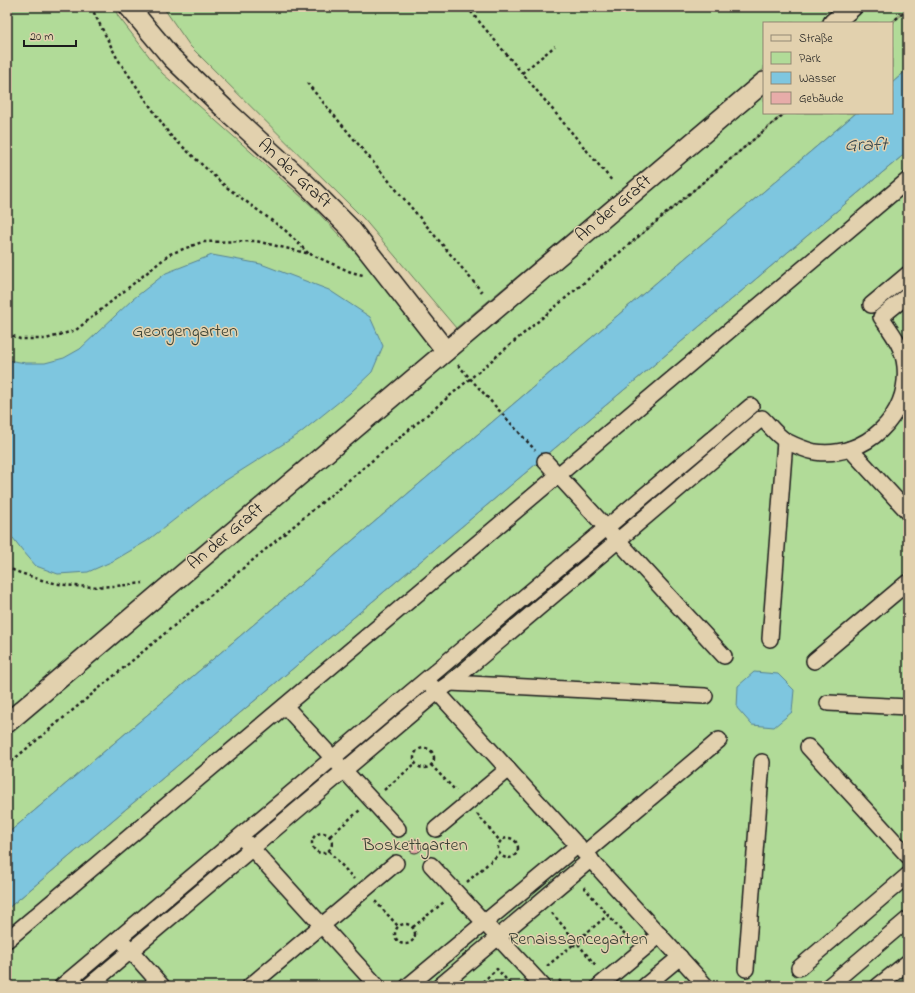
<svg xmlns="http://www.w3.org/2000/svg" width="915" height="993" font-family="'Indie Flower',sans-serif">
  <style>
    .green { fill: #b1db98; stroke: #667c5a }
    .water { fill: #7ec6df; stroke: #578291 }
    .building { fill: #e7aca9; stroke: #1c1c1c }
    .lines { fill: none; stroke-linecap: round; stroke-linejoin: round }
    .pedestrian-casing { stroke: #1c1c1c; stroke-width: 18 }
    .minor-casing { stroke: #1c1c1c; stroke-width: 22 }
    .path { stroke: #1c1c1c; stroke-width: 2.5; stroke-dasharray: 3 3; stroke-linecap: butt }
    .pedestrian { stroke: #e2d1ae; stroke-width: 15 }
    .minor { stroke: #e2d1ae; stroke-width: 19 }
    .labels { text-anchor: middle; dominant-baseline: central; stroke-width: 3; stroke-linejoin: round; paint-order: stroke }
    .street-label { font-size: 18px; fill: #1c1c1c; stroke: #e2d1ae }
    .park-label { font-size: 18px; fill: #3a4235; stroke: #e2d1ae }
    .water-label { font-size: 19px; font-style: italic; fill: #34464d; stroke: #e2d1ae }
  </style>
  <rect width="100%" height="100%" fill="#e2d1ae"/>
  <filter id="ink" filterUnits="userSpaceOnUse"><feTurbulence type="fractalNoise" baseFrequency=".025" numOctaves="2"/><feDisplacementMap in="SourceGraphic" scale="8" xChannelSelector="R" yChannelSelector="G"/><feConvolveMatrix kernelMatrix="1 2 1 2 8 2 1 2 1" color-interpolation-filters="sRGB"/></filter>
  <g filter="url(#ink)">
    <g class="green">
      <polygon points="7,7 114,7 118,16 162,73 313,207 368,266 437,352 7,716"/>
      <polygon points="163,7 838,7 819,23 764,23 764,69 456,328 363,218 190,46"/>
      <polygon points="859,7 908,7 908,8 890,23 840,23"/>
      <polygon points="908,10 908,69 892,83 892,23"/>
      <polygon points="764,87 764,113 784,113 628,246 786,113 856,113 7,834 7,727"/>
      <polygon points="908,151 908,986 7,986 7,909"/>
    </g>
    <g class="water">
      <polygon points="908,69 908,151 7,909 7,834 856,113 892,113 892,83"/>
      <polygon points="212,255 261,264 329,290 370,317 383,346 372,372 350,393 299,434 220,484 147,541 113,561 88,572 58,574 36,566 23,551 13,538 7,533 7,360 26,363 45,363 64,358 80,349 133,299 166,273"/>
      <polygon points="754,672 778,674 794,690 792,712 774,727 752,725 737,708 738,686"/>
    </g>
    <circle class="building" cx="415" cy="846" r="7"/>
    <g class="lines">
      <g class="pedestrian-casing">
        <g id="pedestrian">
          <polyline points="871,305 908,274"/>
          <polyline points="850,449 908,512"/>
          <polyline points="545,461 724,656"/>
          <polyline points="770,639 785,441"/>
          <polyline points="814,661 908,582"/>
          <polyline points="450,683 705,696"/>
          <polyline points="430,684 706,986"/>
          <polyline points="828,703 908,707"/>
          <polyline points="285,706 398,829"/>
          <polyline points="808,747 908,856"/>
          <polyline points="436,829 508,769"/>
          <polyline points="246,842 377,986"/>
          <polyline points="585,853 719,740"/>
          <polyline points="431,865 543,986"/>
          <polyline points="7,940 908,180"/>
          <polyline points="124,943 162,986"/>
          <polyline points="799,968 908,875"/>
          <polyline points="746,969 762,762"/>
          <polyline points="62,986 751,406"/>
          <path d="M 89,986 L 437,692 L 450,683 L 762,418 C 769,425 777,436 786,441 C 794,445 806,450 815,452 C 865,459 910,416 905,366 C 903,346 892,333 881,317 L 908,295"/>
          <polyline points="250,986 396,863"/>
          <polyline points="408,986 578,845"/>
          <polyline points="440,986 591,859"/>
          <polyline points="599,986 660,935"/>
          <polyline points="645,986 680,957"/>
          <polyline points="829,986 908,919"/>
          <polyline points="878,986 908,962"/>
        </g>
      </g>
      <g class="minor-casing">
        <g id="minor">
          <polyline points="129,7 172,58 229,113 305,183 350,228 446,351"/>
          <polyline points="833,23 852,7"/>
          <polyline points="7,723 764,82"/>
        </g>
      </g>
      <g class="path">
        <polyline points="91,7 117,58 170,135 225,186 286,231 309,254"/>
        <polyline points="467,7 613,182"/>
        <polyline points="891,23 908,9"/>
        <polyline points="522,73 555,46"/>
        <polyline points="307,83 482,292"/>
        <polyline points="7,333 20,339 46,339 76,330 170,254 202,242 256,241 310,254 351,272 363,275"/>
        <polyline points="458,365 535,450"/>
        <path d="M 7,566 C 13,571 20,573 27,575 C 65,590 103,588 143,583"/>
        <circle cx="424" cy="758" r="10"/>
        <polyline points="7,765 446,399 785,113"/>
        <polyline points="431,765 456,791"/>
        <polyline points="384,790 416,763"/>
        <polyline points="477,814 500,841"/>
        <circle cx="322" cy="843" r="10"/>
        <polyline points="330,836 360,810"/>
        <circle cx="508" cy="848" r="10"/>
        <polyline points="329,851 354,879"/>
        <polyline points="467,882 499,854"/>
        <polyline points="584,887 630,941"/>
        <polyline points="375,901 398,926"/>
        <polyline points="552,913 574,939"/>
        <circle cx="405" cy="934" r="10"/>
        <polyline points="413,927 444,902"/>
        <circle cx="576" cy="942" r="3.5"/>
        <polyline points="579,939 608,915"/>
        <polyline points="578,944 597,967"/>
        <polyline points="547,966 574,944"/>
        <polyline points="559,980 564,986"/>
        <polyline points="478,986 497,969 512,986"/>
        <polyline points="495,986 496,986"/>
      </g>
      <use href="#pedestrian" class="pedestrian"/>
      <use href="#minor" class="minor"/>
    </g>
  </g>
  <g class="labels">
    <g class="street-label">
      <text transform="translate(294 174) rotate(43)">An der Graft</text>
      <text transform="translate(614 209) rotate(-40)">An der Graft</text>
      <text transform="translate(226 537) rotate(-40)">An der Graft</text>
    </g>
    <g class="park-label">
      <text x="185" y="332">Georgengarten</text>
      <text x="415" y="846">Boskettgarten</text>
      <text x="578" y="940">Renaissancegarten</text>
    </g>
    <g class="water-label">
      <text x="866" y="145">Graft</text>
    </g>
  </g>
  <rect width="915" height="993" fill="none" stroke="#e2d1ae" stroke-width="24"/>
  <rect x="12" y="12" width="891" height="969" fill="none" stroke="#1c1c1c" stroke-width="1.5" filter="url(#ink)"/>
  <rect x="763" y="22" width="130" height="92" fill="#e2d1ae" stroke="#938974"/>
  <rect x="771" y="35" width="20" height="6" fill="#e2d1ae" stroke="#938974"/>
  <text x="799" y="42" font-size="12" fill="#1c1c1c">Straße</text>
  <rect x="771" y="52" width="20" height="12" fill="#b1db98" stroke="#938974"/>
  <text x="799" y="62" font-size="12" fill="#1c1c1c">Park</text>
  <rect x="771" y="72" width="20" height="12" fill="#7ec6df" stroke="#938974"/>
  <text x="799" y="82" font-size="12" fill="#1c1c1c">Wasser</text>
  <rect x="771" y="92" width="20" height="12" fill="#e7aca9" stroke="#938974"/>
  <text x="799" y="102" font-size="12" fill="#1c1c1c">Gebäude</text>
  <path d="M24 40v6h52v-6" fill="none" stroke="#1c1c1c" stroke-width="2"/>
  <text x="30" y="40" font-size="12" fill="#1c1c1c" stroke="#e2d1ae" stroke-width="3" paint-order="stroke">20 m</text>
</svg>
